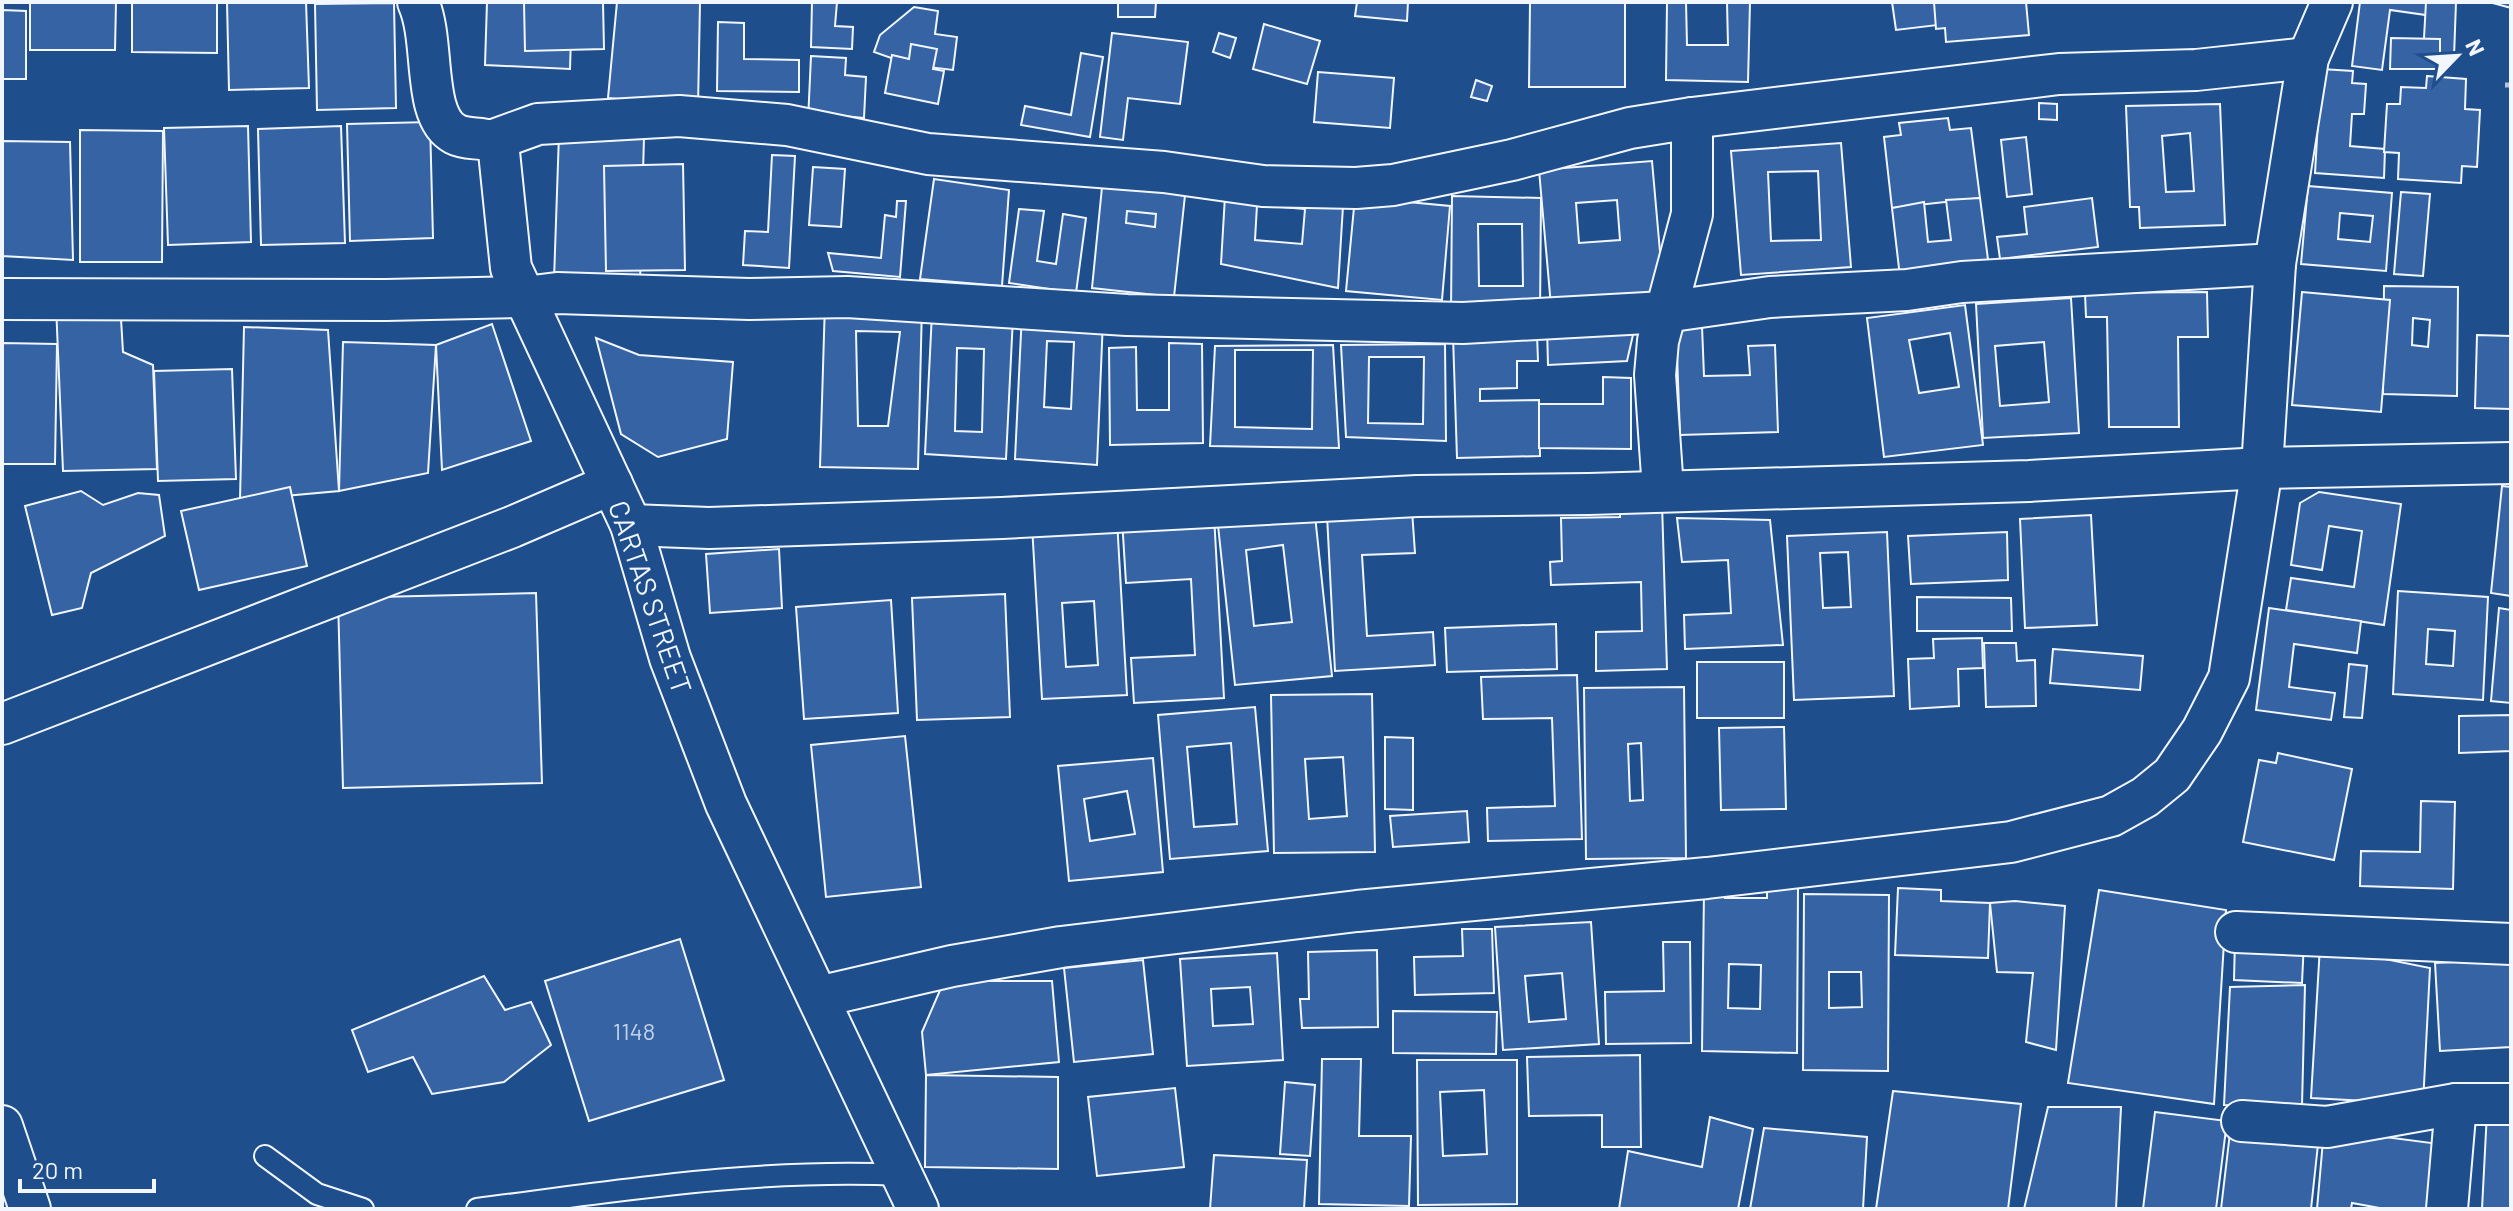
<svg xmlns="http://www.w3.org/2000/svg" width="2513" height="1211" font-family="Barlow,sans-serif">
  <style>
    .building { fill: #3563a3; stroke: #f2f6ff; stroke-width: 2; fill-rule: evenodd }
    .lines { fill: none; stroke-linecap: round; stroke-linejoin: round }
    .lane-casing { stroke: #f2f6ff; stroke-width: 24 }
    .street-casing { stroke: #f2f6ff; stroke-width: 44 }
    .path { stroke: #b3c4dc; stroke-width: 5; stroke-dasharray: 6 4; stroke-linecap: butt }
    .lane { stroke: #1f4e8c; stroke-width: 20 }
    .street { stroke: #1f4e8c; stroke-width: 40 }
    .labels { text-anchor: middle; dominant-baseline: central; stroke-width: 6; stroke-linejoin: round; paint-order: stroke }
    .number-label { font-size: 24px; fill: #c3d1e8 }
    .street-label { font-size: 28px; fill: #f2f6ff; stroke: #1f4e8c }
  </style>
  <rect width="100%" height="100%" fill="#1f4e8c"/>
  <g class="building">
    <polygon points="30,2 116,2 115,50 30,50"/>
    <polygon points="132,2 217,2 217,53 132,52"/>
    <polygon points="227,2 306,2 309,88 229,90"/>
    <polygon points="487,2 572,2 570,69 485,65"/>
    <polygon points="524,2 603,2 604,49 525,51"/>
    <polygon points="617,2 700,2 698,107 608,98"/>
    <polygon points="812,2 837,2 835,26 853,27 852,49 811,47"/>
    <polygon points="1118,2 1156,2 1155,17 1118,17"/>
    <polygon points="1357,2 1408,2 1407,21 1355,16"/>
    <polygon points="1530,2 1625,2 1625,87 1529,87"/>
    <polygon points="1667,2 1686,2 1687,45 1728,45 1727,2 1750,2 1748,82 1666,80"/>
    <polygon points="1892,2 1977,2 1980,20 1896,30"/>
    <polygon points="1934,2 2026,2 2029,35 1946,42 1945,28 1936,29"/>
    <polygon points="2360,2 2442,2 2440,17 2390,10 2382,70 2352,66"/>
    <polygon points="2426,2 2456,2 2454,57 2423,56"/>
    <polygon points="2489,2 2511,2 2511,8"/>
    <polygon points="394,3 396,108 317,110 315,4"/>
    <polygon points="914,7 938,11 935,34 957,37 953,70 911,65 874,52 880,35"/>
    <polygon points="2,10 26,11 26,79 2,79"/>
    <polygon points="718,22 744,23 744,59 799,60 799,92 717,91"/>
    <polygon points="1264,24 1320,41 1307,84 1253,69"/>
    <polygon points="1112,33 1188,42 1180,104 1128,98 1123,140 1100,137"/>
    <polygon points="1219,33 1236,38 1230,58 1213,52"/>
    <polygon points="2391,38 2440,39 2440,69 2390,69"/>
    <polygon points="911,44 937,49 933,69 944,71 938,104 885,93 892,55 909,59"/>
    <polygon points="1081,53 1103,57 1090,137 1021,125 1025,106 1071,115"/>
    <polygon points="811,56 846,58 845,75 866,77 864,118 833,115 808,121"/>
    <polygon points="2321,69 2353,71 2352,83 2366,84 2364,114 2352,114 2350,146 2385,149 2384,178 2315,173"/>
    <polygon points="1318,72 1394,78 1390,128 1314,122"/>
    <polygon points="2427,76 2466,79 2465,109 2480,110 2477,167 2462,166 2461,183 2398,179 2399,153 2384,152 2387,104 2400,104 2401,87 2426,88"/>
    <polygon points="1476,80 1492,86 1487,101 1471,97"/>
    <polygon points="2039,103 2057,104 2057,120 2039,119"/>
    <path d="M 2220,104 L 2225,225 L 2140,228 L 2139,207 L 2130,207 L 2126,106 ZM 2190,133 L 2194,191 L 2166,192 L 2162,136 Z"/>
    <polygon points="1948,118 1950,130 1971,128 1980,198 1892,208 1884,137 1901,135 1899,123"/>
    <polygon points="430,122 433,238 350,241 347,124"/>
    <polygon points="248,126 251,242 168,245 164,128"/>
    <polygon points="341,126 345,243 261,245 258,129"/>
    <polygon points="80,130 163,131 162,262 80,262"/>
    <polygon points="559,134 644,137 640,283 554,280"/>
    <polygon points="2026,137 2032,194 2007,197 2001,140"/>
    <polygon points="2,141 70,142 73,260 2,256"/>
    <path d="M 1841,143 L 1851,267 L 1741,275 L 1731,151 ZM 1818,171 L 1821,240 L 1771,241 L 1768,172 Z"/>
    <polygon points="772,155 795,156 789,268 743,265 745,231 768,232"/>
    <path d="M 1652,161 L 1664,297 L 1551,306 L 1539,170 ZM 1617,200 L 1620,240 L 1579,243 L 1576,203 Z"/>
    <polygon points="683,164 685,270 606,271 604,166"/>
    <polygon points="813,167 845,169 841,227 809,225"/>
    <polygon points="1103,177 1186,186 1174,297 1092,288"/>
    <polygon points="934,179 1009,190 1002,286 920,279"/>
    <path d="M 2308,186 L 2392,193 L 2386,271 L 2301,264 ZM 2340,213 L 2373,216 L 2370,242 L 2338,239 Z"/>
    <polygon points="2401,192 2430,194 2423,276 2394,274"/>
    <path d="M 1225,196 L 1343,206 L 1338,288 L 1221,264 ZM 1257,205 L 1305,209 L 1302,244 L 1255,240 Z"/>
    <path d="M 1452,196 L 1541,198 L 1540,315 L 1451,314 ZM 1478,224 L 1522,224 L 1523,286 L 1479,286 Z"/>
    <polygon points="1355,197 1450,206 1442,300 1346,291"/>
    <polygon points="1980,198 1989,267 1900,277 1892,208 1924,202 1928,242 1951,240 1946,200"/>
    <polygon points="2092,198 2098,247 2000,259 1997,237 2027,234 2024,207"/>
    <polygon points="897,201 906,201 900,277 833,271 828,253 881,258 885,215 896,217"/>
    <polygon points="1019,209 1044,211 1037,261 1056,264 1063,214 1086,218 1076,293 1009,283"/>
    <polygon points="1127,211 1156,214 1155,227 1126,223"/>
    <path d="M 2384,286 L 2458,287 L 2457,396 L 2383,394 ZM 2413,318 L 2430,320 L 2428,347 L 2412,345 Z"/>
    <polygon points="2207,292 2208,337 2178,337 2179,427 2109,427 2107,317 2086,317 2085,293"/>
    <polygon points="2302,292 2390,300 2381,412 2292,405"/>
    <path d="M 2071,298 L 2079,433 L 1983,438 L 1976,304 ZM 2044,342 L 2049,402 L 2000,406 L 1995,346 Z"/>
    <polygon points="120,302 123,352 153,365 157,469 63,471 56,305"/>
    <path d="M 825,302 L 922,305 L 918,469 L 820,467 ZM 856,331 L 900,332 L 888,426 L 858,426 Z"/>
    <path d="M 1965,305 L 1983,445 L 1884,457 L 1867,318 ZM 1950,333 L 1959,387 L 1919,393 L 1909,340 Z"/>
    <path d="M 1022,312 L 1103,319 L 1097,465 L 1015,459 ZM 1047,341 L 1074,342 L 1071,409 L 1044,407 Z"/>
    <path d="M 932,313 L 1013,317 L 1006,459 L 925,454 ZM 957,348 L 984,349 L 982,432 L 955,431 Z"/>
    <polygon points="492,324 531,441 442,470 436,345"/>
    <polygon points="1635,326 1627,361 1548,365 1547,328"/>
    <polygon points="1702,326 1704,376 1750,375 1748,346 1775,345 1778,432 1680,435 1676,327"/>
    <polygon points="244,327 328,330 339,491 240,500"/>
    <polygon points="1537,334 1538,361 1517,361 1517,388 1480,389 1480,401 1539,400 1540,456 1457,458 1453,336"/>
    <polygon points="2477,335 2511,336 2511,409 2475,408"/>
    <polygon points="596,338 639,355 733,362 727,439 658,457 621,434"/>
    <polygon points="343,342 436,345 428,473 339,491"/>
    <polygon points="2,343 57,344 55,464 2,464"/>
    <polygon points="1169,343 1202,344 1203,443 1110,445 1109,348 1136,347 1137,410 1169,410"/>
    <path d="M 1445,344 L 1446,441 L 1346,437 L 1341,345 ZM 1369,357 L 1424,357 L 1423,424 L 1368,423 Z"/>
    <path d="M 1333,345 L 1339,448 L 1210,446 L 1215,346 ZM 1235,350 L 1313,350 L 1312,429 L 1235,427 Z"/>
    <polygon points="232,369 236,479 158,481 154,371"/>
    <polygon points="1603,377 1631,378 1631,449 1539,448 1539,404 1603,404"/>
    <polygon points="2502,486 2511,487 2511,596 2491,593"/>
    <polygon points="290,487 307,566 199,590 181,511"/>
    <polygon points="81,491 103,505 138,493 159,495 165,536 91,573 82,608 52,615 25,506"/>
    <polygon points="2319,492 2401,504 2384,625 2286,610 2291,578 2354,587 2362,531 2329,526 2322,570 2291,565 2300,503"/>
    <polygon points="1662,503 1667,669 1596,671 1596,632 1642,631 1641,582 1551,585 1550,562 1562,561 1561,518 1620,517 1620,504"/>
    <path d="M 1314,506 L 1332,676 L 1235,685 L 1217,516 ZM 1283,545 L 1292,622 L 1254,626 L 1246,550 Z"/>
    <polygon points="1412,510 1415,553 1362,555 1367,636 1433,632 1435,665 1335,671 1327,515"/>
    <polygon points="1214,515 1224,698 1134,703 1131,658 1195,655 1191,579 1126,583 1122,519"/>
    <polygon points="2091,515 2097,625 2025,628 2020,519"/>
    <polygon points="1677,518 1770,520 1783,645 1685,649 1684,615 1731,613 1728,560 1682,562"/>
    <path d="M 1117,520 L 1127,695 L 1042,699 L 1032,525 ZM 1094,601 L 1098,665 L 1066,667 L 1062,603 Z"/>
    <path d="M 1887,532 L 1894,696 L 1794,700 L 1787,536 ZM 1848,552 L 1851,607 L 1823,608 L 1820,553 Z"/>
    <polygon points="2007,532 2008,580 1911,584 1908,536"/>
    <polygon points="779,549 782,608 710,613 706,554"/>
    <path d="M 2398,591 L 2488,597 L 2483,700 L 2393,694 ZM 2428,629 L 2455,631 L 2453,666 L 2426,664 Z"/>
    <polygon points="536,593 542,783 343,788 338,598"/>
    <polygon points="1005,594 1010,717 917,720 912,598"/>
    <polygon points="1917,597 2011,598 2012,631 1917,631"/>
    <polygon points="891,600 898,713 804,719 796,607"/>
    <polygon points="2269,608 2361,621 2357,653 2294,644 2289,687 2335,693 2331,720 2256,710"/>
    <polygon points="2499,608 2511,610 2511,703 2491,701"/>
    <polygon points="1556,624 1557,669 1447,672 1445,628"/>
    <polygon points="1982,638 1983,668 1958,669 1959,706 1910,709 1908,659 1934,658 1933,639"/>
    <polygon points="1984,643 2016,643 2017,661 2035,660 2036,706 1986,707"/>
    <polygon points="2053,649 2143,656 2140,690 2050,683"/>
    <rect x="1697" y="662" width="87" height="56"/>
    <polygon points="2349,664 2367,666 2362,718 2344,717"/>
    <polygon points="1577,675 1582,839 1488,841 1487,808 1555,806 1552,718 1483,719 1481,677"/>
    <path d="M 1684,687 L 1686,858 L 1586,859 L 1584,688 ZM 1641,743 L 1643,800 L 1630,801 L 1628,744 Z"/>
    <path d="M 1372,694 L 1375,852 L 1274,853 L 1271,695 ZM 1343,757 L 1347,816 L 1309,819 L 1305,759 Z"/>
    <path d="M 1255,707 L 1268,851 L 1170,859 L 1158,715 ZM 1231,743 L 1237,824 L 1194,827 L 1187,747 Z"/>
    <polygon points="2511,715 2511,751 2459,753 2459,716"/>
    <polygon points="1784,727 1786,809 1721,810 1719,728"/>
    <polygon points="905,736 921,887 826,897 811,745"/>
    <polygon points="1385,737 1413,738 1413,810 1385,809"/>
    <polygon points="2278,753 2352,769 2334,860 2243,842 2259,760 2276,763"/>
    <path d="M 1153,758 L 1163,872 L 1069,881 L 1058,766 ZM 1127,791 L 1135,834 L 1090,841 L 1084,799 Z"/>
    <polygon points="2421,801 2455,802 2453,889 2360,886 2361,851 2420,852"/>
    <polygon points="1467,811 1469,842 1393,847 1390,816"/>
    <path d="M 1767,887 L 1798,888 L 1797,1053 L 1702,1051 L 1704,890 L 1726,890 L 1725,898 L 1767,898 ZM 1729,964 L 1761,965 L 1760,1009 L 1728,1008 Z"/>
    <polygon points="1898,888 1941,890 1941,901 1990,903 1988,958 1895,955"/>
    <polygon points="2099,890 2226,910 2214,1104 2068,1083"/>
    <path d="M 1804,894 L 1889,895 L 1888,1071 L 1803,1070 ZM 1829,972 L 1861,972 L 1862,1007 L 1829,1008 Z"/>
    <polygon points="2015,901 2065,906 2056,1050 2026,1042 2033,973 1997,972 1990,903"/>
    <path d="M 1591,922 L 1599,1044 L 1503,1050 L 1495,927 ZM 1562,973 L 1566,1019 L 1529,1022 L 1525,976 Z"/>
    <polygon points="1462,929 1492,929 1494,993 1415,995 1414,957 1463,956"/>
    <polygon points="680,939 724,1080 589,1121 545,981"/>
    <polygon points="2235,939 2304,941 2302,983 2234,980"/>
    <polygon points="1663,942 1690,942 1691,1043 1606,1044 1605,992 1664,991"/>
    <polygon points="2320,946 2430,968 2423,1104 2311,1098"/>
    <polygon points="1377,950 1378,1027 1302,1028 1300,999 1309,999 1308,952"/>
    <path d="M 1277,953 L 1283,1060 L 1187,1066 L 1180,959 ZM 1250,987 L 1253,1024 L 1213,1026 L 1211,989 Z"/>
    <polygon points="2511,959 2511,1047 2440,1051 2435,963"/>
    <polygon points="1143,960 1153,1054 1074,1062 1064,968"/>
    <polygon points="484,976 505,1010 531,1002 551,1045 504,1082 432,1094 413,1057 368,1072 352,1030"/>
    <polygon points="944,981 1052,981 1059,1062 926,1075 922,1032"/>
    <polygon points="2305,985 2302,1106 2224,1105 2230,987"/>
    <polygon points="1393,1011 1497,1012 1496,1054 1393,1053"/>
    <polygon points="1640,1055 1641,1147 1602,1147 1602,1115 1529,1116 1527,1057"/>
    <polygon points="1322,1059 1361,1059 1359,1136 1411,1136 1409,1206 1319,1204"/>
    <path d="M 1417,1060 L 1517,1060 L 1517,1204 L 1418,1205 ZM 1484,1090 L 1487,1154 L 1443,1156 L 1440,1092 Z"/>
    <polygon points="926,1075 1058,1077 1058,1169 925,1167"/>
    <polygon points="1285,1082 1315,1085 1310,1156 1280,1154"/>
    <polygon points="1175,1088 1184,1167 1097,1176 1088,1097"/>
    <polygon points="1893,1091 2021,1104 2008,1209 1876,1209"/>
    <polygon points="2048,1107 2121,1107 2116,1209 2024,1209"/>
    <polygon points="2155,1112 2227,1121 2216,1209 2143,1209"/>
    <polygon points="2487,1112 2511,1114 2511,1209 2482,1209"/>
    <polygon points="1710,1117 1753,1129 1738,1209 1619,1209 1628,1151 1702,1167"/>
    <polygon points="2231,1124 2319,1135 2311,1209 2221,1209"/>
    <polygon points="1764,1128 1867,1137 1863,1209 1750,1209"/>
    <polygon points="2324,1129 2447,1145 2442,1209 2385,1209 2352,1203 2351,1209 2317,1209"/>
    <polygon points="1214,1155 1307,1160 1304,1209 1210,1209"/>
  </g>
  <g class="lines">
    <g class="lane-casing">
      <g id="lane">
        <polyline points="265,1156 317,1194 363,1209"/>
        <path d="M 477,1209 C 618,1191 759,1168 902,1175"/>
      </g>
    </g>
    <g class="street-casing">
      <g id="street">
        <path d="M 418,2 C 436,41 421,116 455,134 C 466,140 479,137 491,141 L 499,152 L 511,268 L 631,525 L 670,658 L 726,804 L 918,1209"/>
        <polyline points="491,141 538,124 679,116 787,125 928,154 1164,172 1263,186 1356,188 1393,185 1512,160 1630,128 1692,118 2059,74 2196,70 2308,58"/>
        <polyline points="2,299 386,300 525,297 557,293 749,299 847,297 1127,315 1463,323 1665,312 1770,297 1907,290 1962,282 2275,264"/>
        <polyline points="1663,490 1655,375 1658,341 1692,214 1692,118"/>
        <polyline points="631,525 709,528 1002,518 1417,496 1589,494 2029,481 2262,468 2511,463"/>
        <polyline points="2,724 512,527 612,484"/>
        <polyline points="2236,932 2511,944"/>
        <polyline points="818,997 952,966 1061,947 1357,911 1707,878 2011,842 2111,816 2145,797 2172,775 2202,731 2229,678 2262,468 2275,264 2308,58 2332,2"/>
        <polyline points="2242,1121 2327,1127 2456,1104 2511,1104"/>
        <polyline points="2,1126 30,1209"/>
        <polyline points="2447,1209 2456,1104"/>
      </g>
    </g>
    <polyline class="path" points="2505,85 2511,85"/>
    <use href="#lane" class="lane"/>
    <use href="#street" class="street"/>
  </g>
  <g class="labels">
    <g class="number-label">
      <text x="634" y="1030">1148</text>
    </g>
    <g class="street-label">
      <text transform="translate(651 597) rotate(71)">CARTAS STREET</text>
    </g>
  </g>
  <rect width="2513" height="1211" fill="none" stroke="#f2f6ff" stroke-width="8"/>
  <g transform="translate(2457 56) rotate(65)" stroke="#1f4e8c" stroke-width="6" paint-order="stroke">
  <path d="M0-6L14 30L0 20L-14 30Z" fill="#f2f6ff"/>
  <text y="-12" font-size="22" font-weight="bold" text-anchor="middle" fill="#f2f6ff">N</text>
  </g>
  <path d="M20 1179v12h134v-12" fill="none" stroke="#f2f6ff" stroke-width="4"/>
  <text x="32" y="1179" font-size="24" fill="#f2f6ff" stroke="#1f4e8c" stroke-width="6" paint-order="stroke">20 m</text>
</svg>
